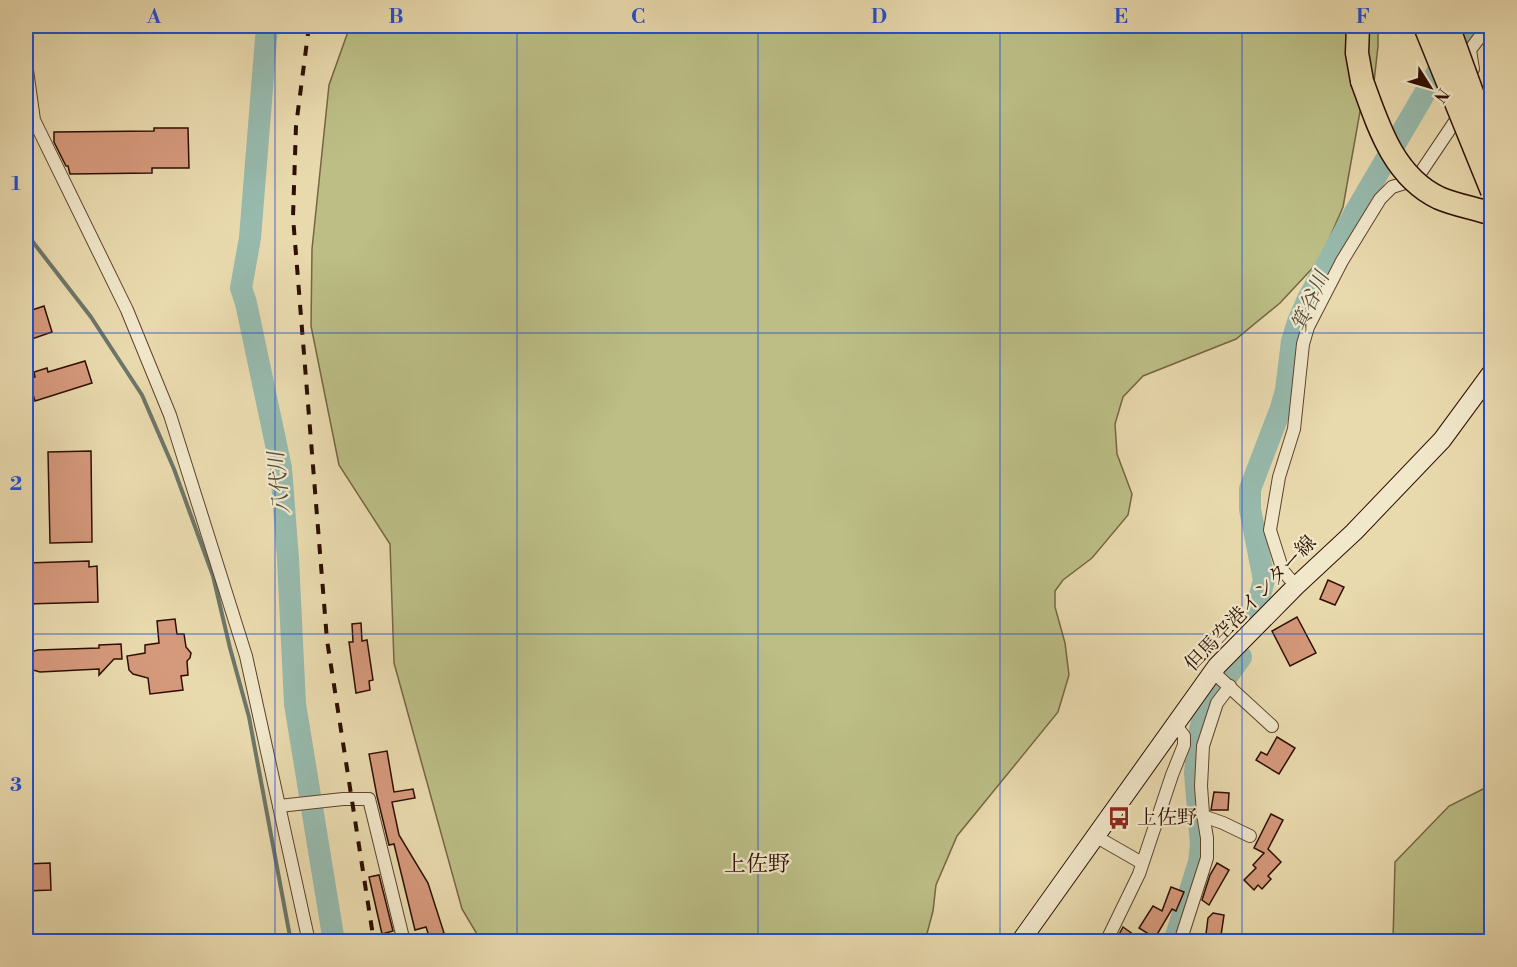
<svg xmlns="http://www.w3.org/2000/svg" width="1517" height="967" font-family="'Libre Bodoni','Noto Serif JP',serif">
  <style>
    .green { fill: #bcbe86; stroke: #756643; stroke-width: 1.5 }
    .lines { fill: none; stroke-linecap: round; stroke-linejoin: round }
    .stream { stroke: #6d7668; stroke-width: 4 }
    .river { stroke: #97baad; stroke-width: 22 }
    .building { fill: #d5997c; stroke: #2e0f00; stroke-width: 1.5 }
    .street-casing { stroke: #5d422c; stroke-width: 14 }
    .secondary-casing { stroke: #2e0f00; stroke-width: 20 }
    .highway-casing { stroke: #2e0f00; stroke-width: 25 }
    .street { stroke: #f1e7ca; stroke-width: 12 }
    .secondary { stroke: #f1e7ca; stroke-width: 18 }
    .highway { stroke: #e9daae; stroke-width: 22 }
    .rail { stroke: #2e0f00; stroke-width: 4; stroke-dasharray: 10 10; stroke-linecap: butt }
    .highway-bridge-casing { stroke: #2e0f00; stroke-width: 25; stroke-linecap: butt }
    .highway-bridge { stroke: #e9daae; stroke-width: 22 }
    .grid { fill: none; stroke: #1d4ed8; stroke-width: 1.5; stroke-opacity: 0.55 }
    .labels { text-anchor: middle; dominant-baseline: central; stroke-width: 4.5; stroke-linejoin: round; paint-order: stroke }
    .street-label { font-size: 20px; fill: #2e0f00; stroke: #f1e7ca }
    .poi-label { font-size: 20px; fill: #2e0f00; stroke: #f1e7ca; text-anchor: start }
    .water-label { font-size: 21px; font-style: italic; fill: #534b3d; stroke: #f1e7ca }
    .quarter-label { font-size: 22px; fill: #2e0f00; stroke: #f1e7ca }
    .neatline { fill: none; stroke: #1d4ed8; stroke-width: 2 }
    .grid-label { font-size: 20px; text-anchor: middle; font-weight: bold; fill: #1d4ed8 }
  </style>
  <rect width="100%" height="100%" fill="#e9daae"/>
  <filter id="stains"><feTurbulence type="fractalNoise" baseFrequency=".00333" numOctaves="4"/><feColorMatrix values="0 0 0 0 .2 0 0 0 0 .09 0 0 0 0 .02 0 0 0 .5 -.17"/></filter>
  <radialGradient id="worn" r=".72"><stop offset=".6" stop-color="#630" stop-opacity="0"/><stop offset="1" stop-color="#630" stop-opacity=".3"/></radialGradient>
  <g class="green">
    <polygon points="350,26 1378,26 1378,46 1373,91 1361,106 1343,207 1320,260 1280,303 1236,339 1143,376 1123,397 1115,424 1117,454 1132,494 1128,515 1092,558 1063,580 1055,591 1055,607 1065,643 1069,675 1058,712 957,836 936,885 933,911 925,941 481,941 462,909 394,663 390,544 339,465 311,326 312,249 329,85"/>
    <polygon points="1491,785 1491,941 1393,941 1395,862 1449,806"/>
  </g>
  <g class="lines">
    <polyline class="stream" points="26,233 91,317 142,395 174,469 213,576 230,648 249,717 291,942"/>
    <g class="river">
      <polyline points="267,26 250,238 241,288 246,303 281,468 288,559 295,704 334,942"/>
      <polyline points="1256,610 1264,580 1250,509 1250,489 1281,408 1286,390 1292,341 1298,322 1308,299 1354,214 1446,57 1471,26"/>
      <polyline points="1174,942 1199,862 1201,845 1195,773 1198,739 1205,707 1241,657"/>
    </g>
  </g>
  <g class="building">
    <polygon points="154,128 188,128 189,168 152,168 152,173 70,174 68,166 66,166 54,142 54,132 154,131"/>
    <polygon points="44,306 52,332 26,341 26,312"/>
    <polygon points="85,361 92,383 35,401 28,379 35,377 34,372 47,368 48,372"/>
    <polygon points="91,451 92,542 50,543 48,452"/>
    <polygon points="89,561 89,567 97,566 98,602 26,604 26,563"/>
    <polygon points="1328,580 1344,587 1335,605 1320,599"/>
    <polygon points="1297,617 1316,653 1290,666 1272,631"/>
    <polygon points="175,619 177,634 184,634 186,647 191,653 190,658 187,661 188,675 181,676 183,690 150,694 148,678 133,674 129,670 127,656 145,653 145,645 159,643 157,621"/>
    <polygon points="361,623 362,641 367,640 373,680 369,681 370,690 356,693 349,642 353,642 352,624"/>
    <polygon points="121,644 122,659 114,659 99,675 99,669 40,672 26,668 26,653 38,650 99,648 99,645"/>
    <polygon points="1277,737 1295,748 1279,774 1256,760 1261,752 1267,755"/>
    <polygon points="387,751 394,792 413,789 415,798 392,802 399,835 428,883 444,933 430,939 426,927 415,930 394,844 389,845 377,796 369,754"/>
    <polygon points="1214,792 1229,793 1228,810 1211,810"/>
    <polygon points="1271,814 1283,820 1268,849 1281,862 1268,876 1271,879 1262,889 1258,885 1254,890 1244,880 1256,868 1253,865 1264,853 1254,848"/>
    <polygon points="50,863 51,890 26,891 26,864"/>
    <polygon points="1217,863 1229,870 1209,905 1202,900 1210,875"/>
    <polygon points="379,875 393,931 382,934 369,877"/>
    <polygon points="1171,887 1184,892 1176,911 1172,909 1155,938 1139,928 1153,906 1162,911"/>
    <polygon points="1213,913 1224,915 1220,942 1205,942 1208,918"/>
    <polygon points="1123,927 1144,942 1115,942"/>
  </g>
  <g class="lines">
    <g class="street-casing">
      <g id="street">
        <polyline points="26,63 34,120 127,310 170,415 246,656 309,942"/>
        <polyline points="1473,69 1470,50 1488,26"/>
        <polyline points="1296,586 1283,571 1270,530 1279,477 1294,429 1303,344 1308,327 1342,261 1380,199 1392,187 1405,183 1421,172 1462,111"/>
        <polyline points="1212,671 1272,726"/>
        <polyline points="279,806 343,799 369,799 404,942"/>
        <polyline points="1203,816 1223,823 1250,836"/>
        <polyline points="1095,836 1142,863"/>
        <polyline points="1106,942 1139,874 1172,775 1184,745 1184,736 1174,723"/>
        <polyline points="1180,942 1207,858 1207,838 1203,814 1201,786 1203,746 1217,703 1230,686"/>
      </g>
    </g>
    <g class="secondary-casing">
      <polyline id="secondary" points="1020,942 1217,666 1296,586 1354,532 1442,440 1492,372"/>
    </g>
    <g class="highway-casing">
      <polyline id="highway" points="1358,26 1357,53 1362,81"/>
    </g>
    <use href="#street" class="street"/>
    <use href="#secondary" class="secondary"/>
    <use href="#highway" class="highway"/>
    <polyline class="rail" points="309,26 296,126 293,217 327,640 374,942"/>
    <g class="highway-bridge-casing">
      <g id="highway-bridge">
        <polyline points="1425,26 1492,191"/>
        <polyline points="1448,26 1492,148"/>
        <path d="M 1362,81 C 1378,125 1393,176 1439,198 C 1455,205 1474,208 1492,214"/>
      </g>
    </g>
    <use href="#highway-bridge" class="highway-bridge"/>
  </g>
  <path class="grid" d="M 275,26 L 275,942M 517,26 L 517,942M 758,26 L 758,942M 1000,26 L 1000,942M 1242,26 L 1242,942M 26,333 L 1492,333M 26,634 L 1492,634"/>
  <defs>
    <g id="bus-bare" transform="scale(1.8)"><path d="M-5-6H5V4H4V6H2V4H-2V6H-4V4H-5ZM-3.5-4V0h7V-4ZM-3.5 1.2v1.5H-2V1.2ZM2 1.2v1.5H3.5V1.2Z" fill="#8f2418" stroke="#f1e7ca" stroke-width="2.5" paint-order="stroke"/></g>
  </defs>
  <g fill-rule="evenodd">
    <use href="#bus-bare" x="1119" y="818"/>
  </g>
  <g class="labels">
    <g class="street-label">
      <text transform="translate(1251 604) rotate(-46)">但馬空港インター線</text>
    </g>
    <g class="poi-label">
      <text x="1137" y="818">上佐野</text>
    </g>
    <g class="water-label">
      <text transform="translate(1311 302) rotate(-66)">箕谷川</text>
      <text transform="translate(280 483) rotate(-96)">八代川</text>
    </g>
    <g class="quarter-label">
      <text x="757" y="864">上佐野</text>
    </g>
  </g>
  <rect width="1517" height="967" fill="none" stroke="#e9daae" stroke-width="66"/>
  <g transform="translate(1430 87) rotate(127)" stroke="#f1e7ca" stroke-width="4.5" paint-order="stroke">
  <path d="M0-4.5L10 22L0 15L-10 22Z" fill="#2e0f00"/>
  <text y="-9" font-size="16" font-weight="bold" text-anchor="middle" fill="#2e0f00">N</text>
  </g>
  <rect x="33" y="33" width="1451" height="901" class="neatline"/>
  <g class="grid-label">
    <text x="154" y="23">A</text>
    <text x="396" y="23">B</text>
    <text x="638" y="23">C</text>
    <text x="879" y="23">D</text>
    <text x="1121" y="23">E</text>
    <text x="1363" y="23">F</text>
    <text x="16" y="190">1</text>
    <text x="16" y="490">2</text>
    <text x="16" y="791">3</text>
  </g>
  <rect width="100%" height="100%" filter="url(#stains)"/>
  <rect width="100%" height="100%" fill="url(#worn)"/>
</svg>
